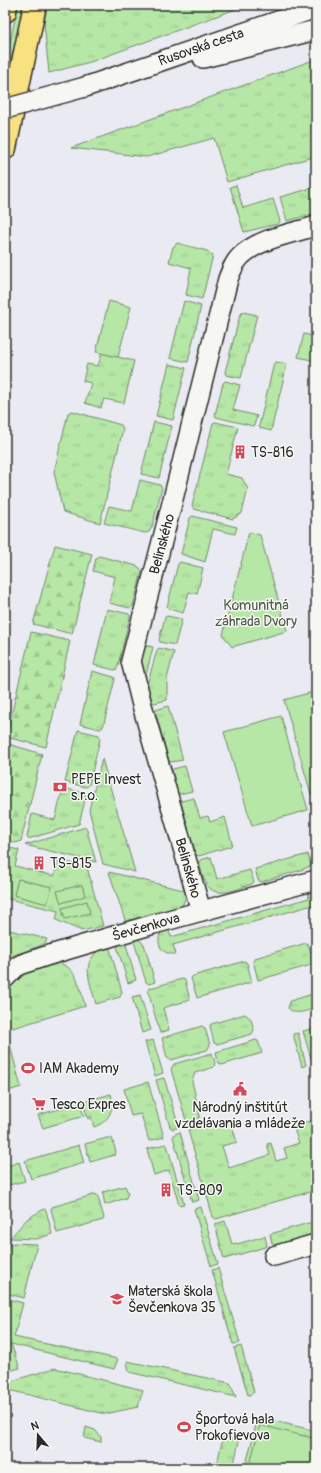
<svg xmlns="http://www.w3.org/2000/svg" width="321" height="1473" font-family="Pangolin,sans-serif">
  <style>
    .grass { fill: url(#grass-tufts); stroke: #708969 }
    .forest { fill: url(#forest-firs); stroke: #708969 }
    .garden { fill: #b6e7a7; stroke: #708969 }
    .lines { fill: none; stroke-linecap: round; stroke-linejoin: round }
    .minor-casing { stroke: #2b2b2b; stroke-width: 22 }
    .major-casing { stroke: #2b2b2b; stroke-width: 25 }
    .minor { stroke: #f6f6f2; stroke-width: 19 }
    .major { stroke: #f8e181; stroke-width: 22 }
    .minor-bridge-casing { stroke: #2b2b2b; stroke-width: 22; stroke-linecap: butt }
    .minor-bridge { stroke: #f6f6f2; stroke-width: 19 }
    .labels { text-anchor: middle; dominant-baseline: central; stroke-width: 3; stroke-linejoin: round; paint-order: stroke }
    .street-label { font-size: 14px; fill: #2b2b2b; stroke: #f6f6f2 }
    .poi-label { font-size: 14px; fill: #2b2b2b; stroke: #f6f6f2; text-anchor: start }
    .park-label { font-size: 14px; fill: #4e5a4a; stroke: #f6f6f2 }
  </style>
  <defs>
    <pattern id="grass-tufts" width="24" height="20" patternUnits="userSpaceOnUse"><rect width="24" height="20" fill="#b6e7a7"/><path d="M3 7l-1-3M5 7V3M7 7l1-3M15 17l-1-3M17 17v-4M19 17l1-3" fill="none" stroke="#9dc690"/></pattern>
    <pattern id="forest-firs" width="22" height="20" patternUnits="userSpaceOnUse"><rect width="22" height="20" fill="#b6e7a7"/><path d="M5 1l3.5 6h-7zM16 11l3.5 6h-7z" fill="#9dc690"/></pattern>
  </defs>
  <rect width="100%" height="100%" fill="#eaebf2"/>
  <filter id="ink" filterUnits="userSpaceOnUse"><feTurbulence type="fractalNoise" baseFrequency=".025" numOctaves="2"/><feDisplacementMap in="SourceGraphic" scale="8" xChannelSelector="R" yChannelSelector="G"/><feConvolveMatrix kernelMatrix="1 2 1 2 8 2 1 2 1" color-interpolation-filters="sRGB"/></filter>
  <g filter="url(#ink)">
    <g class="grass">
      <polygon points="18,5 26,5 5,109 5,65"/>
      <polygon points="47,5 247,5 90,62 49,73 44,23"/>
      <polygon points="316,59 316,156 227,182 214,138 147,157 71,148"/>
      <polygon points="236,185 243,208 273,199 280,221 278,224 244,232 230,187"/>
      <polygon points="316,187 316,213 287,221 280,197"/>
      <polygon points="177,243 207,251 213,255 202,299 186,295 191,268 169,262 173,247"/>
      <polygon points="184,301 201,306 188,362 170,358"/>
      <polygon points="243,312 257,315 241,378 226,375 225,372 240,315"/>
      <polygon points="102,353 134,361 124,403 104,399 101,408 85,403 91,383 83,381 87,364 98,366"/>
      <polygon points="276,362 287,364 271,431 260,428 259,426 274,363"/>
      <polygon points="169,364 186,368 173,420 156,416"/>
      <polygon points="225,381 240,385 233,410 257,416 254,425 253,426 216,417 215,415 223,383"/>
      <polygon points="72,411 121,425 123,429 100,523 63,512 54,472 68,413"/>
      <polygon points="154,422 172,426 159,478 141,474"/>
      <polygon points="215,422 238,427 226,474 242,478 248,489 242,513 233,519 194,509 192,506 213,423"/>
      <polygon points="140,480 160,485 162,488 152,527 149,532 145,533 104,523 109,506 132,511"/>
      <polygon points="192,516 237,527 235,534 213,529 205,562 181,554 190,518"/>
      <polygon points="99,556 137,566 140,568 142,572 133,606 130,608 109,603 115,577 93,571 96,558"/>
      <polygon points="180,562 203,568 197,594 189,592 183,613 169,609 167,607 178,564"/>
      <polygon points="107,609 129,614 130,617 117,669 115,670 94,665"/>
      <polygon points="167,616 182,619 175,645 160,642 159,640 165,617"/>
      <polygon points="143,645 153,647 144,683 139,667"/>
      <polygon points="159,648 174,652 167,679 167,700 154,703 152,701 147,685 157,650"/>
      <polygon points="92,671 114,677 115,679 103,727 100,729 80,724"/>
      <polygon points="168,706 183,760 171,762 169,761 155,711 156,710"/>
      <polygon points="78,730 99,735 100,739 89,785 86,787 65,782"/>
      <polygon points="102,759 135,872 103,864 89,810"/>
      <polygon points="185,766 192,791 180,794 178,793 172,771 173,769"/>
      <polygon points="63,788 84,793 86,796 79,824 28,839 27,837 32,814 55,820"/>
      <polygon points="194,798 200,818 208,816 210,822 225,817 232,843 231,846 199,856 196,855 181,803 181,801"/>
      <polygon points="86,827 96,862 25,845"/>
      <polygon points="5,847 19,850 15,866 54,876 59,860 87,867 103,926 82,931 56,920 58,911 5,898"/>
      <polygon points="308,854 311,866 301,870 261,882 258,880 255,869"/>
      <path d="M 211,857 L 217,879 L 250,870 L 254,882 L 252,884 C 239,888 214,901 206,883 C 202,877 201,869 199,862 L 200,860 Z"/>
      <polygon points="109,872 187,891 185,899 181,908 127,926"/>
      <path d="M 316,888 L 316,904 L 173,945 L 176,954 C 163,955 156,946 160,934 L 168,928 L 171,937 L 309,898 L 307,889 Z"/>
      <polygon points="5,929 47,939 45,944 6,958 5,958"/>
      <polygon points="133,938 137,938 144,944 155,982 149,984 146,982"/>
      <polygon points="125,941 136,980 128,983 116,943"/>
      <polygon points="306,943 308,944 315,964 258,980 253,961 255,958"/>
      <path d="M 109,945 L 122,992 L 120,997 L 96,1004 C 89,978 78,958 109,945 Z"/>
      <polygon points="245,961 247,963 252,982 197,998 191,978 193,976"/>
      <path d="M 51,962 C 77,963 79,985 85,1006 L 13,1028 L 5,1025 L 5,996 L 13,982 L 19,974 Z"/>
      <polygon points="182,979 185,980 190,1000 163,1008 169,1030 160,1033 148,991 150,988"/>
      <path d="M 316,993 L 316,1008 C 306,1011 295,1016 288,1008 L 290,1001 Z"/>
      <polygon points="140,995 151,1030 142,1033 132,997"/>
      <polygon points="245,1014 251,1019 254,1030 252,1034 217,1044 214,1043 210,1026 211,1024"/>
      <polygon points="202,1026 205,1028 210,1045 207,1050 171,1060 167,1058 162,1038"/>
      <polygon points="316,1028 316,1064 315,1064 312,1062 303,1031"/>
      <polygon points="298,1033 306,1065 302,1067 293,1034"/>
      <polygon points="6,1034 7,1034 21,1087 5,1092"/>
      <polygon points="153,1040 163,1073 155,1076 145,1042"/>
      <polygon points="256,1040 258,1041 262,1053 222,1065 218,1062 216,1052"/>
      <polygon points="212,1053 215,1062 214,1067 195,1073 192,1081 200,1116 196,1122 187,1124 171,1069 174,1064"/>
      <polygon points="164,1078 179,1127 173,1129 170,1127 156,1080"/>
      <polygon points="148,1082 164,1137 149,1141 141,1114 131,1116 124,1089"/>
      <path d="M 111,1094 C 115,1109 109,1122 94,1127 L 91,1117 L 88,1119 L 83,1102 Z"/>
      <polygon points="80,1103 84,1116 43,1128 38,1115"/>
      <polygon points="225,1119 230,1120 237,1142 222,1146 229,1168 270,1155 267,1144 271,1143 276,1161 287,1158 284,1148 299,1143 294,1129 295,1125 314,1120 316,1128 316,1190 216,1219 213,1217 188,1130"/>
      <polygon points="180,1132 199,1200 192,1202 173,1137 175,1134"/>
      <polygon points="107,1138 112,1138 116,1152 115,1155 90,1162 85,1144"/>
      <polygon points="165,1144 167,1145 184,1204 179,1205 169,1170 154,1175 147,1149"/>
      <polygon points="79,1145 84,1163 31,1179 25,1161"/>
      <polygon points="19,1162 25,1181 5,1186 5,1167"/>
      <polygon points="125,1186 128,1193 126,1198 105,1205 103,1195 103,1192"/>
      <polygon points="96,1194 98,1197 104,1218 103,1220 57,1233 51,1209 52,1207"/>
      <polygon points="201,1207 218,1264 211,1266 194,1209"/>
      <polygon points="44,1209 46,1210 52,1234 37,1239 10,1238 27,1219"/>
      <polygon points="225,1221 232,1244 236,1243 237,1244 265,1236 267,1245 265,1247 224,1259 215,1224"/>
      <polygon points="316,1221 316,1233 274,1245 272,1243 270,1234"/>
      <polygon points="14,1243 37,1244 24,1298 5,1293 5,1266 9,1245"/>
      <polygon points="218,1268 240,1343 233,1344 212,1270"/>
      <polygon points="5,1298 23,1303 14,1337 118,1359 114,1369 11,1344 20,1368 5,1372"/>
      <polygon points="241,1346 254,1392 252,1394 248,1395 234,1348"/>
      <polygon points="127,1361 230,1383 236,1397 129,1372"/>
      <polygon points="55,1368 143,1390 138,1407 105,1414 5,1389 5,1383"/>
      <polygon points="258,1417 316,1431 316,1468 245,1468"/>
      <polygon points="86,1427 95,1430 101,1437 101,1442 84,1438"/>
      <polygon points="223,1437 239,1441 233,1468 216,1468"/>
    </g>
    <g class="forest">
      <polygon points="55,545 92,554 72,634 33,624"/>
      <polygon points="31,632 70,641 46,747 6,737"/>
      <polygon points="5,743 42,754 21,841 16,843 5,840"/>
    </g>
    <g class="garden">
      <polygon points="109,301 131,307 118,357 96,352"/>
      <polygon points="304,334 316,337 316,361 298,357"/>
      <polygon points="249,532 260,535 287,631 232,647 223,635"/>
      <polygon points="316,691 316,793 311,794 284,700"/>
      <polygon points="281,716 308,810 252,826 224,732"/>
      <polygon points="18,879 52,887 47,904 14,895"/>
      <polygon points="82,885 85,896 61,903 57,891"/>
      <polygon points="87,901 90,913 65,919 62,908"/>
      <polygon points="260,1425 316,1439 316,1462 314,1468 249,1468"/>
    </g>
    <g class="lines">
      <g class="minor-casing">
        <g id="minor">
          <polyline points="203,58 316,30"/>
          <polyline points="85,87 316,8"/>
          <path d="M 201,911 L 142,705 L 131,661 L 171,507 L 228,279 C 231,271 234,263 240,257 C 257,239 293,233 316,226"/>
          <polyline points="5,978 16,967 22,964 46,956 154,924 316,880"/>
          <polyline points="274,1256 316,1244"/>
        </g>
      </g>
      <g class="major-casing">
        <g id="major">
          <polyline points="5,11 6,5"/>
          <polyline points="5,148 35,5"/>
        </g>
      </g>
      <use href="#minor" class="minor"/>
      <use href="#major" class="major"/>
      <g class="minor-bridge-casing">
        <polyline id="minor-bridge" points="5,109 85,87"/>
      </g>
      <use href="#minor-bridge" class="minor-bridge"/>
    </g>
  </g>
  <defs>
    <g id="building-bare" transform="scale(1.08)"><path d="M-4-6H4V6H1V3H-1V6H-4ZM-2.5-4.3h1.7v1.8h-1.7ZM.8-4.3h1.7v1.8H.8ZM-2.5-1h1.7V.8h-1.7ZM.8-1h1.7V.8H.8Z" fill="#d1495b" stroke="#f6f6f2" stroke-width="2.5" paint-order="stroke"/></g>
    <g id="bank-bare" transform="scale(1.08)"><path d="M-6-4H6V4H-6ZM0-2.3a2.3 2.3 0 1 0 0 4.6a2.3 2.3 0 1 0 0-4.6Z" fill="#d1495b" stroke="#f6f6f2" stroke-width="2.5" paint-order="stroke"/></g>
    <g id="stadium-bare" transform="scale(1.08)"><path d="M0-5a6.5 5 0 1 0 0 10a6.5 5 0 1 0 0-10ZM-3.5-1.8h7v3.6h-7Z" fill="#d1495b" stroke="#f6f6f2" stroke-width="2.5" paint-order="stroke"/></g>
    <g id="civic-bare" transform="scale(1.08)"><path d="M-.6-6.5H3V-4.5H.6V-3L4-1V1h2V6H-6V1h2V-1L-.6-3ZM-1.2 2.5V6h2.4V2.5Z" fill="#d1495b" stroke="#f6f6f2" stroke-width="2.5" paint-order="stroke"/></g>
    <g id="supermarket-bare" transform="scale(1.08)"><path d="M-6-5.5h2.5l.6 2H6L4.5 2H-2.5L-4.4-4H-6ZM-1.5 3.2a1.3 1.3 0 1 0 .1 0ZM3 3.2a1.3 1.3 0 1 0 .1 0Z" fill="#d1495b" stroke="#f6f6f2" stroke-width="2.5" paint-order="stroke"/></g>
    <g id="school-bare" transform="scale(1.08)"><path d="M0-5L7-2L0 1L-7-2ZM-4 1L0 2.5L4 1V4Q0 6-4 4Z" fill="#d1495b" stroke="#f6f6f2" stroke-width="2.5" paint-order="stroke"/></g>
  </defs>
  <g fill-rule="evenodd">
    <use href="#building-bare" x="240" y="452"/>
    <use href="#bank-bare" x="60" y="787"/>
    <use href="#building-bare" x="39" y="863"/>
    <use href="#stadium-bare" x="28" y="1068"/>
    <use href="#civic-bare" x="240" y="1089"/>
    <use href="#supermarket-bare" x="39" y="1104"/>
    <use href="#building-bare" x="166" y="1190"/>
    <use href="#school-bare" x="117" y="1299"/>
    <use href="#stadium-bare" x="184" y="1427"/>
  </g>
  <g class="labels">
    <g class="street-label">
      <text transform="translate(201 47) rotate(-19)">Rusovská cesta</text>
      <text transform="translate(162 544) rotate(-75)">Belinského</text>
      <text transform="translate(188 868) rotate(74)">Belinského</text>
      <text transform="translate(146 927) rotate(-16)">Ševčenkova</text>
    </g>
    <g class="poi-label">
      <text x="251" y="452">TS-816</text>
      <text x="71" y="779">PEPE Invest<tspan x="71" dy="16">s.r.o.</tspan></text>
      <text x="50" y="863">TS-815</text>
      <text x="39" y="1068">IAM Akademy</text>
      <text x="50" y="1104">Tesco Expres</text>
      <text x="240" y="1107" text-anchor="middle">Národný inštitút<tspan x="240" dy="16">vzdelávania a mládeže</tspan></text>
      <text x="177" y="1190">TS-809</text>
      <text x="128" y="1291">Materská škola<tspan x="128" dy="16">Ševčenkova 35</tspan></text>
      <text x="195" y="1419">Športová hala<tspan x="195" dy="16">Prokofievova</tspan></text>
    </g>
    <g class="park-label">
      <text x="256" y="605">Komunitná<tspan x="256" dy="16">záhrada Dvory</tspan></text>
    </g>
  </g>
  <rect width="321" height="1473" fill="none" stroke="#f6f6f2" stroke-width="20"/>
  <rect x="10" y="10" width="301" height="1453" fill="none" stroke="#2b2b2b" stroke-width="1.5" filter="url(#ink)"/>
  <g transform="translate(38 1435) rotate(341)" stroke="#f6f6f2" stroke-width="3" paint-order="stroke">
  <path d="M0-3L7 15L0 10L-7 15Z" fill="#2b2b2b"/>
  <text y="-6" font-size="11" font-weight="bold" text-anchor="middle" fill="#2b2b2b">N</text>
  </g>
</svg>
